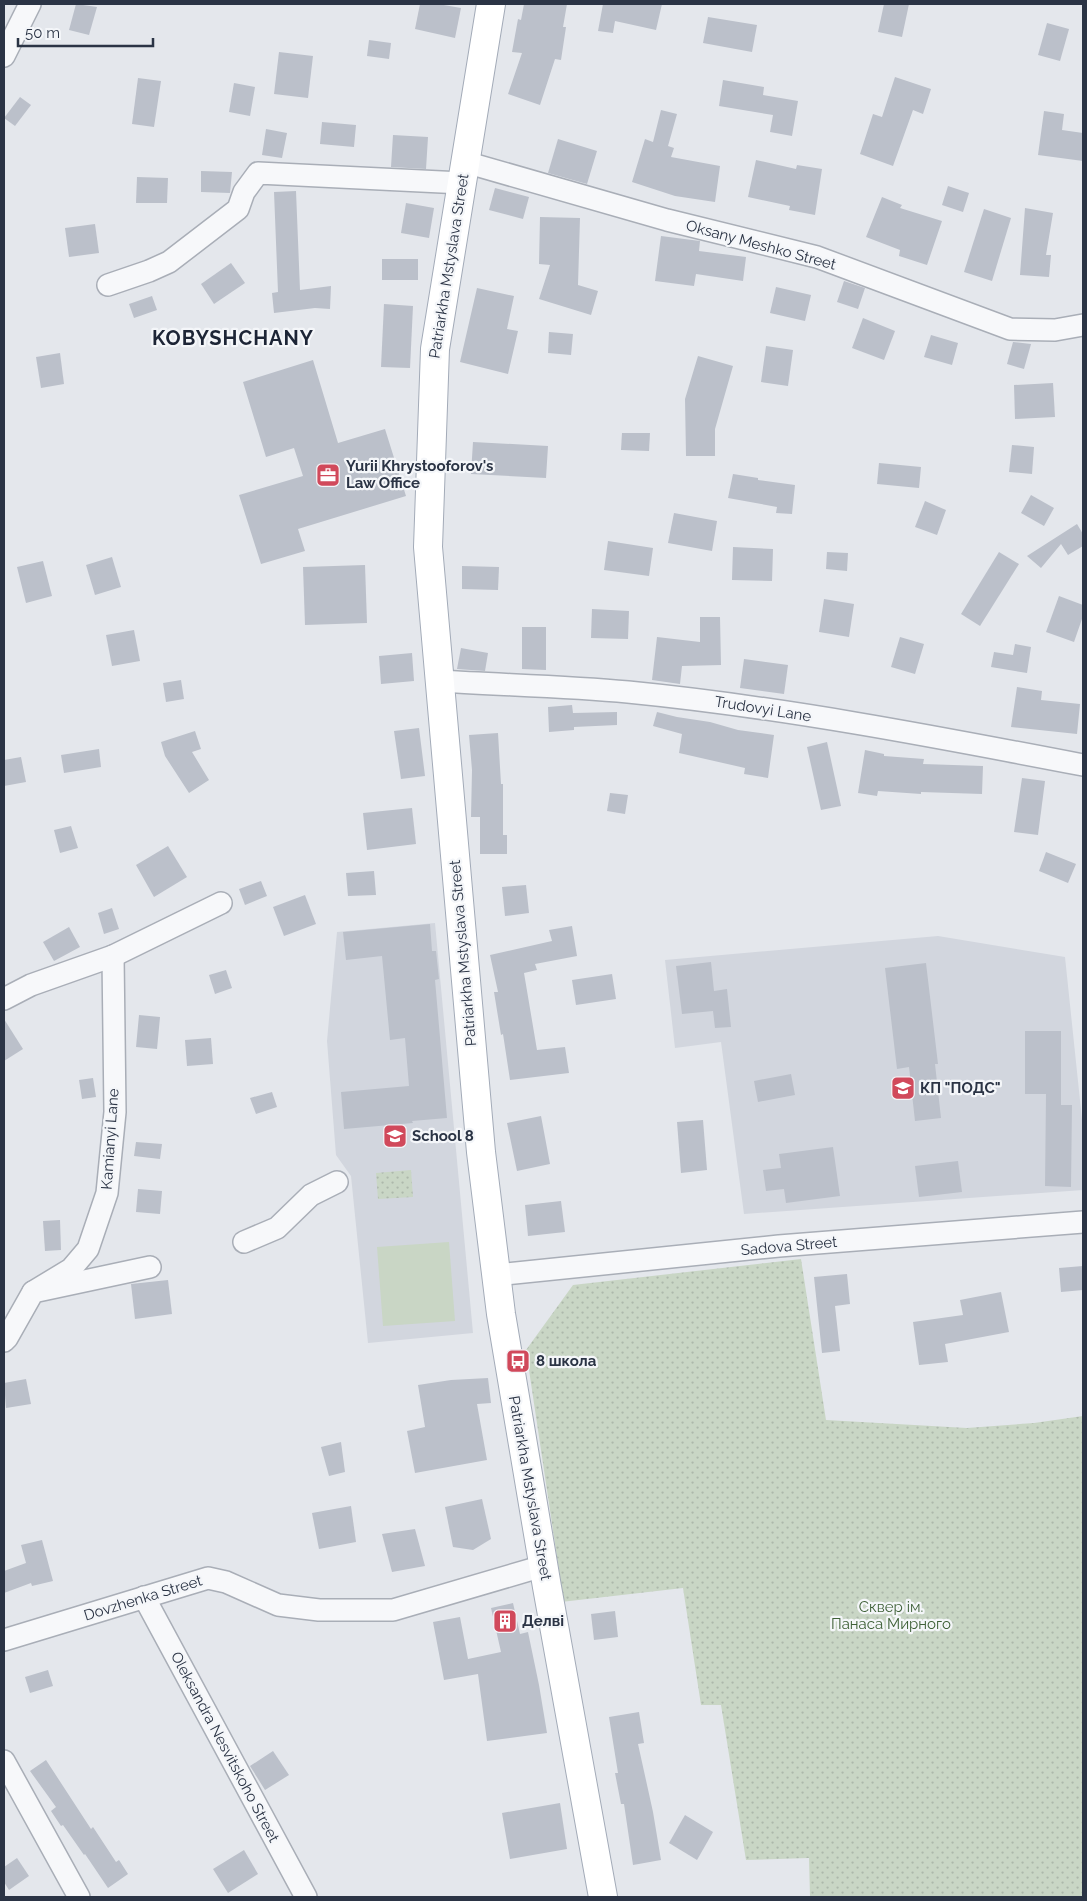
<svg xmlns="http://www.w3.org/2000/svg" width="1087" height="1901" font-family="Raleway,sans-serif">
  <style>
    .built { fill: #d2d6de }
    .park { fill: url(#park-dots) }
    .pitch { fill: #c9d6c5 }
    .building { fill: #bbc0ca }
    .lines { fill: none; stroke-linecap: round; stroke-linejoin: round }
    .minor-casing { stroke: #a9aeb7; stroke-width: 24 }
    .major-casing { stroke: #a3abb8; stroke-width: 30 }
    .minor { stroke: #f7f8fa; stroke-width: 21 }
    .major { stroke: #fff; stroke-width: 28 }
    .labels { text-anchor: middle; dominant-baseline: central; stroke-width: 4.5; stroke-linejoin: round; paint-order: stroke }
    .street-label { font-size: 15px; fill: #2b3445; stroke: #f4f6f9 }
    .poi-label { font-size: 15px; font-weight: bold; fill: #2b3445; stroke: #f4f6f9; text-anchor: start }
    .park-label { font-size: 15px; fill: #3f6138; stroke: #f4f6f9 }
    .district-label { font-size: 20px; font-weight: bold; letter-spacing: 1px; fill: #1d2536; stroke: #f4f6f9 }
  </style>
  <defs>
    <pattern id="park-dots" width="8" height="8" patternUnits="userSpaceOnUse" patternTransform="scale(1.25)"><rect width="8" height="8" fill="#c9d6c5"/><path d="M2 2h.1M6 6h.1" fill="none" stroke="#adb8ab" stroke-width="1.8" stroke-linecap="round"/></pattern>
  </defs>
  <rect width="100%" height="100%" fill="#e4e7ec"/>
  <g class="built">
    <polygon points="435,923 473,1333 368,1343 351,1176 336,1155 327,1041 337,932"/>
    <polygon points="938,936 1065,957 1083,1129 1083,1190 744,1214 721,1042 675,1048 665,960"/>
  </g>
  <g class="park">
    <polygon points="411,1170 413,1197 378,1199 376,1173"/>
    <polygon points="801,1259 826,1420 967,1428 1034,1423 1083,1416 1083,1897 810,1897 809,1858 746,1860 721,1705 701,1705 683,1588 561,1602 560,1577 526,1350 573,1285"/>
  </g>
  <polygon class="pitch" points="449,1242 455,1321 383,1326 377,1247"/>
  <g class="building">
    <polygon points="76,4 97,7 89,35 69,30"/>
    <polygon points="420,4 438,4 461,8 455,38 415,29"/>
    <polygon points="524,4 567,4 563,27 566,27 561,60 555,59 540,105 508,94 522,53 512,52 518,19 521,20"/>
    <polygon points="603,4 662,4 656,30 615,21 613,33 598,31"/>
    <polygon points="884,4 909,4 902,37 878,32"/>
    <polygon points="708,17 757,25 752,52 703,43"/>
    <polygon points="1047,23 1069,29 1060,61 1038,55"/>
    <polygon points="369,40 391,43 389,59 367,56"/>
    <polygon points="279,52 313,56 308,98 274,94"/>
    <polygon points="895,77 931,89 923,114 913,110 893,166 860,154 873,114 882,117"/>
    <polygon points="138,78 161,81 154,127 132,124"/>
    <polygon points="723,80 764,87 763,95 798,101 792,136 770,132 773,115 719,106"/>
    <polygon points="234,83 255,87 250,116 229,112"/>
    <polygon points="20,97 31,105 15,126 4,118"/>
    <polygon points="661,110 677,114 668,146 674,148 671,157 720,166 715,202 675,196 632,182 645,139 653,142"/>
    <polygon points="1044,111 1064,114 1062,130 1083,133 1083,161 1038,155"/>
    <polygon points="322,122 356,125 354,147 320,144"/>
    <polygon points="266,129 287,133 282,158 262,155"/>
    <polygon points="393,135 428,137 426,169 391,167"/>
    <polygon points="558,139 597,151 587,184 548,173"/>
    <polygon points="756,160 796,169 797,165 822,169 815,215 789,210 790,206 748,197"/>
    <polygon points="201,171 232,172 230,193 201,192"/>
    <polygon points="137,177 168,178 167,203 136,203"/>
    <polygon points="948,186 969,193 963,212 942,205"/>
    <polygon points="495,188 529,197 523,219 489,210"/>
    <polygon points="296,191 300,290 331,286 330,309 315,308 274,313 272,293 278,292 274,192"/>
    <polygon points="882,197 902,205 900,208 942,221 927,265 899,256 900,250 866,237"/>
    <polygon points="406,203 434,208 429,238 401,233"/>
    <polygon points="1025,208 1053,213 1046,255 1051,255 1049,277 1020,275"/>
    <polygon points="984,209 1011,218 992,281 964,272"/>
    <polygon points="540,217 580,218 578,285 598,291 591,315 539,299 550,265 539,264"/>
    <polygon points="95,224 99,253 69,257 65,228"/>
    <polygon points="661,236 700,241 699,251 746,257 743,281 696,274 694,286 655,281"/>
    <rect x="382" y="259" width="36" height="21"/>
    <polygon points="231,263 245,283 214,304 201,284"/>
    <polygon points="844,281 865,288 858,309 837,302"/>
    <polygon points="776,287 811,295 805,321 770,313"/>
    <polygon points="477,288 514,296 507,329 518,331 508,374 460,362"/>
    <polygon points="152,296 157,310 134,318 129,304"/>
    <polygon points="384,304 413,306 410,368 381,367"/>
    <polygon points="863,318 895,331 884,360 852,348"/>
    <polygon points="549,332 573,334 571,355 548,353"/>
    <polygon points="931,335 958,343 952,365 924,357"/>
    <polygon points="1013,342 1031,344 1024,369 1007,364"/>
    <polygon points="766,346 793,350 788,386 761,382"/>
    <polygon points="60,353 64,384 41,388 36,357"/>
    <polygon points="698,356 733,366 715,429 715,456 686,456 685,399"/>
    <polygon points="313,360 338,443 385,429 406,496 298,529 305,551 261,564 239,495 303,476 294,448 266,457 243,382"/>
    <polygon points="1053,383 1055,417 1015,419 1014,385"/>
    <polygon points="622,433 650,433 649,451 621,450"/>
    <polygon points="473,442 548,446 546,478 471,474"/>
    <polygon points="1012,445 1034,447 1032,474 1009,472"/>
    <polygon points="879,463 921,467 919,488 877,484"/>
    <polygon points="733,474 758,478 758,480 795,485 792,514 776,513 777,507 728,498"/>
    <polygon points="1031,495 1054,508 1044,526 1021,513"/>
    <polygon points="925,501 946,510 937,535 915,527"/>
    <polygon points="674,513 717,521 712,551 668,543"/>
    <polygon points="1077,524 1083,534 1083,546 1068,555 1061,544 1041,568 1027,556"/>
    <polygon points="608,541 653,548 649,576 604,570"/>
    <polygon points="733,547 773,549 772,581 732,580"/>
    <polygon points="827,552 848,553 847,571 826,569"/>
    <polygon points="999,552 1019,564 980,626 961,614"/>
    <polygon points="112,557 121,587 95,595 86,565"/>
    <polygon points="43,561 52,596 26,603 17,567"/>
    <polygon points="365,565 367,623 305,625 303,567"/>
    <polygon points="462,566 499,567 498,590 462,589"/>
    <polygon points="1059,596 1083,605 1083,616 1074,642 1046,632"/>
    <polygon points="824,599 854,604 849,637 819,632"/>
    <polygon points="592,609 629,611 628,639 591,638"/>
    <polygon points="700,617 720,617 721,665 682,666 680,684 652,680 657,637 700,642"/>
    <polygon points="522,627 546,627 546,670 522,669"/>
    <polygon points="134,630 140,661 112,666 106,635"/>
    <polygon points="900,637 924,644 915,674 891,667"/>
    <polygon points="1015,644 1031,647 1027,673 991,667 994,652 1013,655"/>
    <polygon points="461,648 488,653 485,671 457,669"/>
    <polygon points="412,653 414,681 381,684 379,656"/>
    <polygon points="744,659 788,665 784,694 740,688"/>
    <polygon points="181,680 184,699 166,702 163,683"/>
    <polygon points="1017,687 1042,691 1041,700 1080,704 1077,734 1011,727"/>
    <polygon points="572,705 573,713 617,712 617,725 574,727 574,730 549,732 548,707"/>
    <polygon points="657,712 677,717 710,722 738,730 774,735 768,778 744,774 745,768 679,753 682,734 653,726"/>
    <polygon points="419,728 425,776 401,779 394,731"/>
    <polygon points="195,731 201,749 192,752 209,780 189,793 165,756 161,742"/>
    <polygon points="498,733 501,784 503,784 503,835 507,835 507,854 480,854 480,817 471,817 472,770 469,735"/>
    <polygon points="827,742 841,806 821,810 807,747"/>
    <polygon points="99,749 101,767 64,773 61,755"/>
    <polygon points="865,750 884,754 884,756 924,759 923,764 983,766 982,794 921,792 921,794 878,791 877,796 858,793"/>
    <polygon points="21,757 26,782 4,786 4,760"/>
    <polygon points="1022,778 1045,781 1038,835 1014,832"/>
    <polygon points="610,793 628,795 625,814 607,811"/>
    <polygon points="412,808 416,844 367,850 363,813"/>
    <polygon points="71,826 78,848 60,853 54,830"/>
    <polygon points="168,846 187,877 154,897 136,865"/>
    <polygon points="1046,852 1076,864 1068,883 1039,871"/>
    <polygon points="374,871 376,895 348,896 346,873"/>
    <polygon points="261,881 267,896 245,905 239,889"/>
    <polygon points="526,885 529,913 505,916 502,887"/>
    <polygon points="305,895 316,924 284,936 273,907"/>
    <polygon points="112,908 119,929 104,934 98,913"/>
    <polygon points="430,924 432,951 436,951 439,979 435,980 447,1118 412,1121 413,1123 344,1129 341,1092 409,1086 405,1038 390,1040 382,956 346,960 343,932"/>
    <polygon points="572,926 577,956 535,964 537,970 524,973 537,1050 565,1047 569,1073 510,1080 503,1034 501,1035 494,992 498,992 490,955 552,941 549,930"/>
    <polygon points="69,927 80,947 54,961 43,942"/>
    <polygon points="711,962 714,991 727,989 731,1027 715,1028 713,1011 682,1014 676,966"/>
    <polygon points="926,963 938,1064 935,1064 941,1118 915,1121 909,1067 897,1069 885,968"/>
    <polygon points="226,970 232,988 215,994 209,975"/>
    <polygon points="612,974 616,999 576,1005 572,980"/>
    <polygon points="139,1015 160,1017 157,1049 136,1047"/>
    <polygon points="4,1019 23,1049 4,1061"/>
    <polygon points="1025,1031 1061,1031 1061,1105 1072,1105 1071,1187 1045,1186 1046,1094 1025,1094"/>
    <polygon points="211,1038 213,1064 187,1066 185,1040"/>
    <polygon points="791,1074 795,1095 758,1102 754,1081"/>
    <polygon points="93,1078 96,1097 82,1099 79,1080"/>
    <polygon points="272,1092 277,1107 256,1114 250,1098"/>
    <polygon points="541,1116 550,1164 517,1171 507,1123"/>
    <polygon points="703,1120 707,1170 681,1173 677,1122"/>
    <polygon points="136,1142 162,1144 160,1159 134,1156"/>
    <polygon points="833,1147 840,1196 786,1203 784,1189 766,1191 763,1170 781,1168 779,1154"/>
    <polygon points="958,1161 962,1192 919,1197 915,1166"/>
    <polygon points="138,1189 162,1191 160,1214 136,1212"/>
    <polygon points="561,1201 565,1232 528,1236 525,1205"/>
    <polygon points="60,1220 61,1250 45,1251 43,1221"/>
    <polygon points="1083,1266 1083,1290 1061,1292 1059,1268"/>
    <polygon points="847,1274 850,1304 835,1306 840,1351 822,1353 814,1277"/>
    <polygon points="168,1280 172,1314 135,1319 131,1284"/>
    <polygon points="1001,1292 1009,1332 945,1344 948,1362 919,1365 913,1322 963,1315 960,1300"/>
    <polygon points="488,1378 491,1403 477,1404 487,1460 415,1473 407,1431 425,1427 418,1385 451,1380"/>
    <polygon points="26,1379 31,1404 6,1408 4,1383"/>
    <polygon points="341,1442 345,1472 329,1476 321,1447"/>
    <polygon points="482,1499 491,1539 473,1550 453,1547 445,1507"/>
    <polygon points="351,1506 356,1542 319,1549 312,1513"/>
    <polygon points="415,1529 425,1566 392,1572 382,1534"/>
    <polygon points="42,1540 53,1581 32,1586 31,1583 4,1593 4,1571 26,1563 21,1545"/>
    <polygon points="513,1603 520,1634 528,1632 539,1685 547,1733 487,1741 478,1674 444,1680 433,1622 460,1617 468,1659 501,1652 491,1608"/>
    <polygon points="615,1611 618,1637 594,1640 591,1614"/>
    <polygon points="48,1670 53,1686 30,1693 25,1677"/>
    <polygon points="639,1712 644,1743 638,1744 653,1812 661,1860 633,1865 624,1804 621,1804 615,1773 618,1773 609,1717"/>
    <polygon points="273,1751 289,1775 265,1790 250,1766"/>
    <polygon points="46,1760 91,1829 93,1827 116,1862 119,1860 128,1874 108,1888 85,1854 84,1855 63,1825 61,1826 51,1811 56,1807 30,1771"/>
    <polygon points="560,1803 567,1849 510,1859 502,1813"/>
    <polygon points="685,1815 713,1832 697,1860 669,1843"/>
    <polygon points="244,1850 258,1874 228,1893 213,1869"/>
    <polygon points="17,1858 29,1876 9,1890 4,1882 4,1867"/>
  </g>
  <g class="lines">
    <g class="minor-casing">
      <g id="minor">
        <polyline points="4,56 30,4"/>
        <polyline points="465,162 667,220 817,257 1010,329 1055,330 1083,325"/>
        <polyline points="108,285 149,271 169,262 238,209 244,192 258,173 462,183"/>
        <path d="M 440,681 C 502,685 566,686 628,692 C 781,707 932,736 1083,765"/>
        <polyline points="4,999 31,985 113,956 221,903"/>
        <polyline points="244,1242 277,1228 311,1195 337,1182"/>
        <polyline points="496,1275 779,1246 1083,1222"/>
        <polyline points="33,1292 71,1269 88,1249 107,1193 115,1112 113,956"/>
        <polyline points="4,1341 7,1338 33,1292 150,1267"/>
        <polyline points="144,1597 306,1897"/>
        <polyline points="4,1640 208,1578 226,1582 278,1605 319,1610 393,1610 543,1566"/>
        <polyline points="4,1761 79,1897"/>
      </g>
    </g>
    <g class="major-casing">
      <polyline id="major" points="491,4 435,349 428,547 481,1152 501,1314 547,1587 603,1897"/>
    </g>
    <use href="#minor" class="minor"/>
    <use href="#major" class="major"/>
  </g>
  <defs>
    <g id="office-square" transform="scale(1.25)"><rect x="-9" y="-9" width="18" height="18" rx="4" fill="#d1495b" stroke="#f4f6f9"/><path d="M-6-3h4V-5.5h4V-3h4V5H-6ZM-1-4.5V-3h2v-1.5ZM-6 0V1H6V0Z" fill="#fff"/></g>
    <g id="school-square" transform="scale(1.25)"><rect x="-9" y="-9" width="18" height="18" rx="4" fill="#d1495b" stroke="#f4f6f9"/><path d="M0-5L7-2L0 1L-7-2ZM-4 1L0 2.5L4 1V4Q0 6-4 4Z" fill="#fff"/></g>
    <g id="bus-square" transform="scale(1.25)"><rect x="-9" y="-9" width="18" height="18" rx="4" fill="#d1495b" stroke="#f4f6f9"/><path d="M-5-6H5V4H4V6H2V4H-2V6H-4V4H-5ZM-3.5-4V0h7V-4ZM-3.5 1.2v1.5H-2V1.2ZM2 1.2v1.5H3.5V1.2Z" fill="#fff"/></g>
    <g id="building-square" transform="scale(1.25)"><rect x="-9" y="-9" width="18" height="18" rx="4" fill="#d1495b" stroke="#f4f6f9"/><path d="M-4-6H4V6H1V3H-1V6H-4ZM-2.5-4.3h1.7v1.8h-1.7ZM.8-4.3h1.7v1.8H.8ZM-2.5-1h1.7V.8h-1.7ZM.8-1h1.7V.8H.8Z" fill="#fff"/></g>
  </defs>
  <g fill-rule="evenodd">
    <use href="#office-square" x="328" y="475"/>
    <use href="#school-square" x="903" y="1088"/>
    <use href="#school-square" x="395" y="1136"/>
    <use href="#bus-square" x="518" y="1361"/>
    <use href="#building-square" x="505" y="1621"/>
  </g>
  <g class="labels">
    <g class="street-label">
      <text transform="translate(761 245) rotate(15)">Oksany Meshko Street</text>
      <text transform="translate(449 266) rotate(-81)">Patriarkha Mstyslava Street</text>
      <text transform="translate(763 709) rotate(9)">Trudovyi Lane</text>
      <text transform="translate(463 953) rotate(-95)">Patriarkha Mstyslava Street</text>
      <text transform="translate(110 1139) rotate(-86)">Kamianyi Lane</text>
      <text transform="translate(789 1246) rotate(-5)">Sadova Street</text>
      <text transform="translate(530 1488) rotate(80)">Patriarkha Mstyslava Street</text>
      <text transform="translate(143 1598) rotate(-17)">Dovzhenka Street</text>
      <text transform="translate(225 1747) rotate(62)">Oleksandra Nesvitskoho Street</text>
    </g>
    <g class="poi-label">
      <text x="346" y="466">Yurii Khrystooforov's<tspan x="346" dy="17">Law Office</tspan></text>
      <text x="920" y="1088">КП "ПОДС"</text>
      <text x="412" y="1136">School 8</text>
      <text x="536" y="1361">8 школа</text>
      <text x="522" y="1621">Делві</text>
    </g>
    <g class="park-label">
      <text x="891" y="1607">Сквер ім.<tspan x="891" dy="17">Панаса Мирного</tspan></text>
    </g>
    <g class="district-label">
      <text x="233" y="338">KOBYSHCHANY</text>
    </g>
  </g>
  <rect width="1087" height="1901" fill="none" stroke="#2b3445" stroke-width="10"/>
  <path d="M18 38v8h135v-8" fill="none" stroke="#2b3445" stroke-width="2.5"/>
  <text x="25" y="38" font-size="15" fill="#2b3445" stroke="#f4f6f9" stroke-width="4" paint-order="stroke">50 m</text>
</svg>
